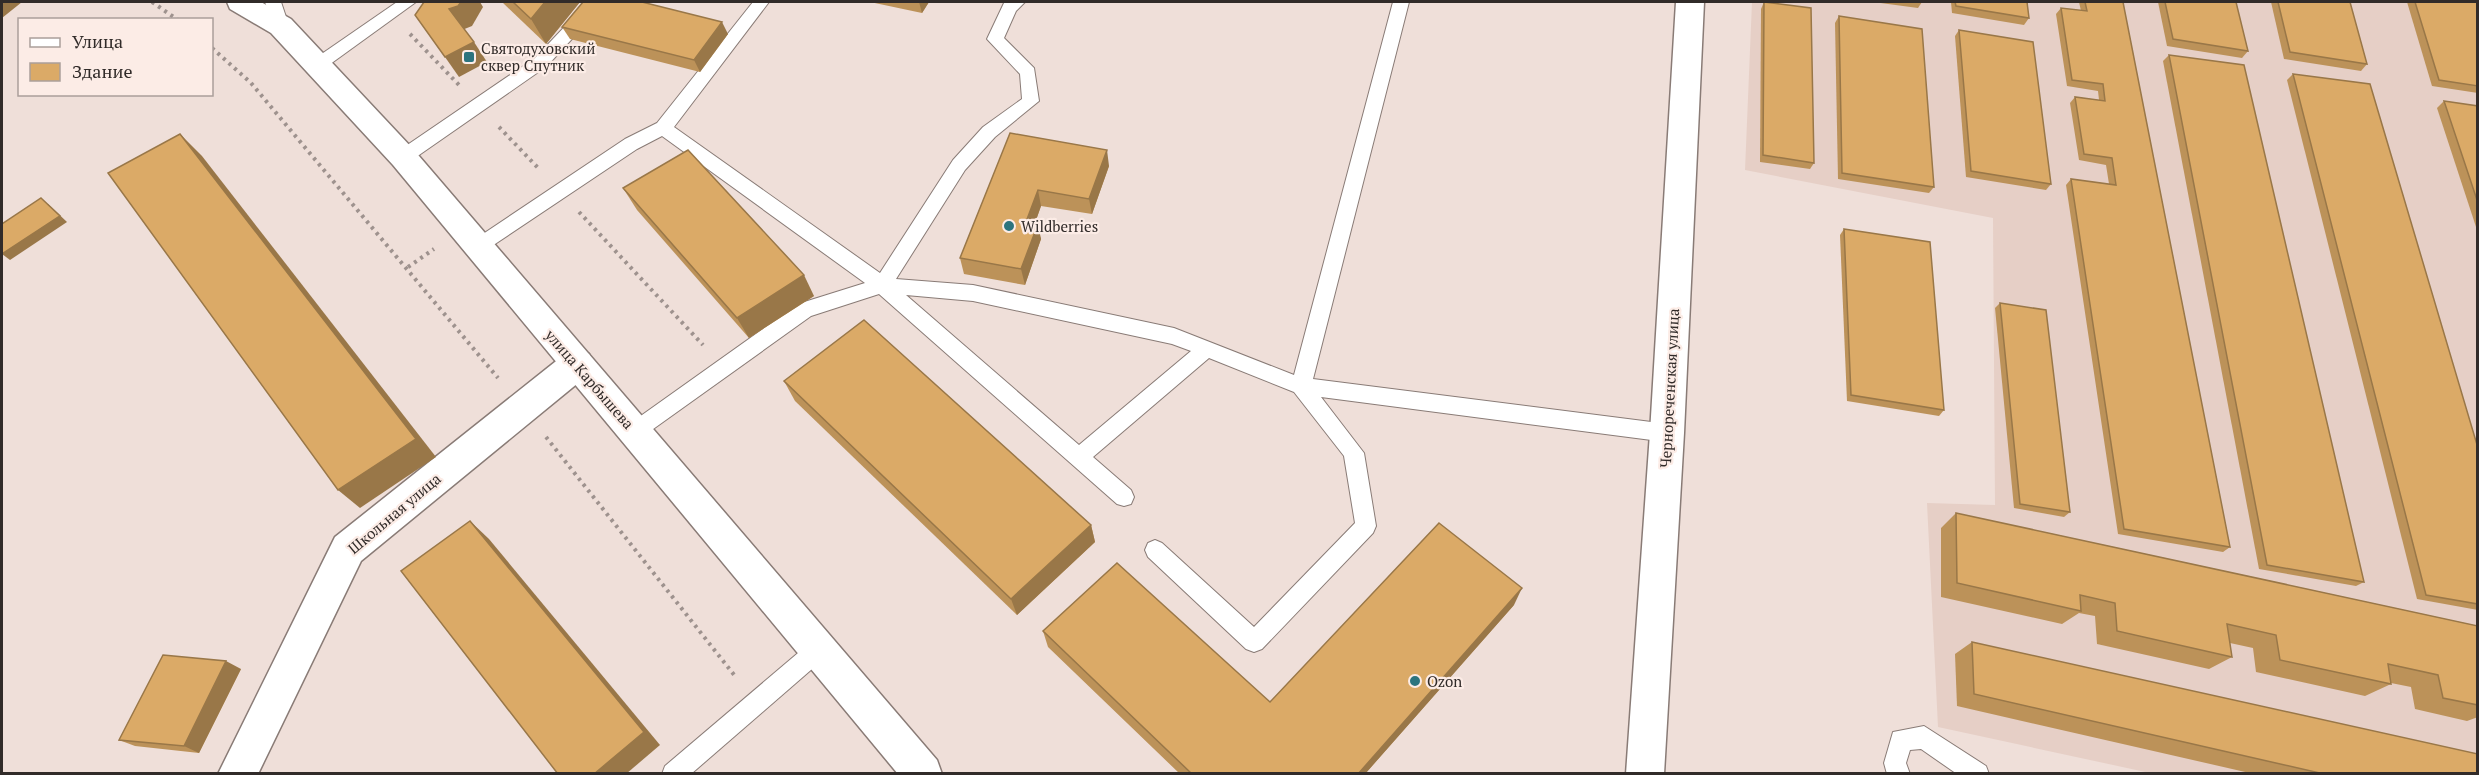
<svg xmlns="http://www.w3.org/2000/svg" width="2479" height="775" font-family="'PT Serif',serif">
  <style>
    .built { fill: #e6cfc6 }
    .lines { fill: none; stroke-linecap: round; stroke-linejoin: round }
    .lane-casing { stroke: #897b76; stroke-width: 2 }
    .street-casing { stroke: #897b76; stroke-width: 3 }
    .secondary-casing { stroke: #897b76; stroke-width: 3 }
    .path { stroke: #9e928e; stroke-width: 4; stroke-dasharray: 3 4.5; stroke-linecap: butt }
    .lane { fill: #fff; fill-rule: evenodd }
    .street { fill: #fff; fill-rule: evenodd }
    .secondary { fill: #fff; fill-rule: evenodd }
    .wall { fill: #bc9259 }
    .shaded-wall { fill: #997748 }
    .building { fill: #dbaa67; stroke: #997748; stroke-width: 1.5 }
    .poi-dot { fill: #2c747e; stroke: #fcece6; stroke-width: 2 }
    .labels { text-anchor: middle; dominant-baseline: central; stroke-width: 4.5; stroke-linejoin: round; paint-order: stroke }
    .poi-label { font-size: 15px; fill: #312b29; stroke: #fcece6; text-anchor: start }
    .street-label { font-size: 15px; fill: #312b29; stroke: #fcece6 }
  </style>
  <rect width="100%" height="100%" fill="#efdfd9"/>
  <polygon class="built" points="1752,2 2477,2 2477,773 2150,773 1938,727 1927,503 1995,505 1993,218 1745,170"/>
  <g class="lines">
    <g class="lane-casing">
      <g id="lane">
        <polygon points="265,2 281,2 289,26 287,30 275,30"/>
        <polygon points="397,2 416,2 322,70 310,70 308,66 310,62"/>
        <polygon points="588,2 606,2 547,66 409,162 397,162 394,157 397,152 535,58"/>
        <path d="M 753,2 L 769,2 L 674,127 L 880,273 L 953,160 L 983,127 L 1022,99 L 1020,74 L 987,39 L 1004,3 L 1025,2 L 1016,11 L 1004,38 L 1034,68 L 1039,101 L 995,137 L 965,170 L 896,279 L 973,285 L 1174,328 L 1294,375 L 1393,2 L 1409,2 L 1313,379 L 1667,424 L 1674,427 L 1677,433 L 1674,439 L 1667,442 L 1321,397 L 1364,453 L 1376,526 L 1373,533 L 1262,649 L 1254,652 L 1246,649 L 1148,557 L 1145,550 L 1148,543 L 1155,540 L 1162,543 L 1254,627 L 1355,523 L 1344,456 L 1294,392 L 1209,358 L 1093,457 L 1131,490 L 1134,497 L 1131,504 L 1124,506 L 1117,504 L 879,294 L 811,316 L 642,437 L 635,440 L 628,437 L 625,431 L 628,425 L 798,304 L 865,283 L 662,136 L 637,149 L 483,252 L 477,254 L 471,252 L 468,247 L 471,242 L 625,139 L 657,123 ZM 906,295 L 973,301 L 1172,344 L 1191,351 L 1079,445 Z"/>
        <polygon points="819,639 827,642 830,649 827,656 691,774 662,774 665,766 811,642"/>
        <polygon points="1924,726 1986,766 1989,774 1957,774 1921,749 1910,750 1906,763 1910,774 1887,774 1884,763 1893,732"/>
      </g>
    </g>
    <g class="street-casing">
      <polygon id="street" points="577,350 589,354 593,364 589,374 361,561 258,774 218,774 335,537 565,354"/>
    </g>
    <g class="secondary-casing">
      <g id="secondary">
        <polygon points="227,2 261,2 291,19 413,149 937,760 942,774 898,774 393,165 271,33 230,9"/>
        <polygon points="1676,2 1704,2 1684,433 1664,774 1626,774 1650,433"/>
      </g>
    </g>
    <g class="path">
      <polyline points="152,2 178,20"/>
      <polyline points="410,34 459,85"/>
      <polyline points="212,48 251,83 498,378"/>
      <polyline points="499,127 540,170"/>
      <polyline points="579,212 703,345"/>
      <polyline points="408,267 434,249"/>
      <polyline points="546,437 735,676"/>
    </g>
    <use href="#lane" class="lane"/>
    <use href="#street" class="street"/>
    <use href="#secondary" class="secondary"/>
  </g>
  <g class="wall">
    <polygon points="502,2 580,2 546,44"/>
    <polygon points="870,2 929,2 922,13"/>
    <polygon points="1764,2 1814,163 1810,169 1760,162 1761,9"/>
    <polygon points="1873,2 1922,2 1918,8"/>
    <polygon points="1951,2 2027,2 2029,18 2024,25 1952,13"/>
    <polygon points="2079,2 2123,2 2230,547 2223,552 2118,534 2066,185 2071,179 2109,184 2106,165 2079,160 2070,103 2075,97 2099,100 2098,91 2067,86 2056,14 2061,8 2081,11"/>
    <polygon points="2158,2 2236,2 2248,51 2242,58 2167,46"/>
    <polygon points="2271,2 2350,2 2367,64 2361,71 2284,59"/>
    <polygon points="2407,2 2478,2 2478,93 2432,86"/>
    <polygon points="1839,16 1934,187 1929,193 1838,179 1835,23"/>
    <polygon points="562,27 728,34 700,72 570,39"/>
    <polygon points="1959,30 2051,184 2046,190 1966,177 1955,36"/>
    <polygon points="2169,55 2364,582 2356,586 2259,569 2163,61"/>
    <polygon points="2293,74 2478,448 2478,610 2417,599 2287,80"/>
    <polygon points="2444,101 2478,106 2478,233 2437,108"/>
    <polygon points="1010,133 1109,166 1092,214 1041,206 1035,223 1041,239 1025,285 964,274 960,258"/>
    <polygon points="623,188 814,296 749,338 637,210"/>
    <polygon points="1844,229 1944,410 1939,416 1847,401 1840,235"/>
    <polygon points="2000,303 2070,512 2064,517 2014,508 1995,308"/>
    <polygon points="784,381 1091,525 1095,542 1017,615 795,401"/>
    <polygon points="1956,513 2478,626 2478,717 2467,721 2415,709 2411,687 2391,683 2391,684 2365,696 2256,672 2253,648 2230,643 2232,657 2209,669 2097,644 2095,616 2079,613 2062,624 1941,597 1941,528"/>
    <polygon points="1514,605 1365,774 1180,774 1048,647 1043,631 1270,702"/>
    <polygon points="1972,642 2478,774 2254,774 1957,706 1955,654"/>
    <polygon points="241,669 199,753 135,746 119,740"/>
  </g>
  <g class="shaded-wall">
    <polygon points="2,2 22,2 2,18"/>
    <polygon points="461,2 480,2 483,7 472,26 462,30 449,9"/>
    <polygon points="545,2 580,2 546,44 531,19"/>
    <polygon points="919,2 929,2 922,13"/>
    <polygon points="722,22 728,34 700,72 694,60"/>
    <polygon points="474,42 487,62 459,77 445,57"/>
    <polygon points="180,134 202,156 436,457 360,508 338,490"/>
    <polygon points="1107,150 1109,166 1092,214 1089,199"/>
    <polygon points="1038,190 1041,206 1030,237 1026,222"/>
    <polygon points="48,204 67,222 10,260 2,254"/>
    <polygon points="1038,224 1041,239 1025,285 1021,269"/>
    <polygon points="804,275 814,296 749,338 737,318"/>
    <polygon points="470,521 489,539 660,745 626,774 594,774"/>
    <polygon points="1091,525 1095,542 1017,615 1011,599"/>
    <polygon points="1522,588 1514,605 1365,774 1358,774"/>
    <polygon points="226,661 241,669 199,753 184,746"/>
  </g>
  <g class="building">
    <polygon points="424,2 461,2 458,6 449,9 474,42 445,57 415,15"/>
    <polygon points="513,2 545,2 531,19"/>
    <polygon points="583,2 642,2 722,22 694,60 562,27"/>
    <polygon points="1764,2 1811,8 1814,163 1763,155"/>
    <polygon points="1955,2 2027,2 2029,18 1956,6"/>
    <polygon points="2085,2 2123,2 2230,547 2124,529 2071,179 2116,185 2112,158 2084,154 2075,97 2105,101 2103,84 2072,80 2061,8 2087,11"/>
    <polygon points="2165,2 2236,2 2248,51 2173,39"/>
    <polygon points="2278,2 2350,2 2367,64 2290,52"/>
    <polygon points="2415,2 2478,2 2478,86 2439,80"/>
    <polygon points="1839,16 1922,29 1934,187 1842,173"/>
    <polygon points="1959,30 2033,42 2051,184 1971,171"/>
    <polygon points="2169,55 2244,65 2364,582 2267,565"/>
    <polygon points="2293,74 2370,84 2478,448 2478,604 2426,595"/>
    <polygon points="2444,101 2478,106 2478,203"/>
    <polygon points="1010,133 1107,150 1089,199 1038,190 1026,222 1038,224 1021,269 960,258"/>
    <polygon points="180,134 416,439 338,490 108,173"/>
    <polygon points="688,150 804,275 737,318 623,188"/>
    <polygon points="41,198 60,216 2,254 2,224"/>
    <polygon points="1844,229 1930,242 1944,410 1851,395"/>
    <polygon points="2000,303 2046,310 2070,512 2020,504"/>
    <polygon points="864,320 1091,525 1011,599 784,381"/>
    <polygon points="1956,513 2478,626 2478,705 2443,698 2438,675 2388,664 2391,684 2280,660 2276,635 2227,624 2232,657 2117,631 2115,603 2080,595 2081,611 1957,583"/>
    <polygon points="470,521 644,732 594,774 558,774 401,571"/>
    <polygon points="1439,523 1522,588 1358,774 1192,774 1043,631 1117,563 1270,702"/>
    <polygon points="1972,642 2478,754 2478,774 2324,774 1974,694"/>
    <polygon points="163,655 226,661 184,746 119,740"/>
  </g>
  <g class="poi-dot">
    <rect x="463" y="51" width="12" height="12" rx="3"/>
    <circle cx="1009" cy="226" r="6"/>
    <circle cx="1415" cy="681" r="6"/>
  </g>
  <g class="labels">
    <g class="poi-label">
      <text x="481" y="48">Святодуховский<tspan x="481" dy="17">сквер Спутник</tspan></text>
      <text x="1021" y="226">Wildberries</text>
      <text x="1427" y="681">Ozon</text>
    </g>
    <g class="street-label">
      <text transform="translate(590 379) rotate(49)">улица Карбышева</text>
      <text transform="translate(1669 388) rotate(-87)">Чернореченская улица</text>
      <text transform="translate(394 513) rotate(-40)">Школьная улица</text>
    </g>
  </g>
  <rect width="2479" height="775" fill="none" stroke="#312b29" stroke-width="6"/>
  <rect x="18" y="18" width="195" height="78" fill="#fcece6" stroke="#ab9f9a" stroke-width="1.5"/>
  <rect x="30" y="38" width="30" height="9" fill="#ffffff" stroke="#ab9f9a" stroke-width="1.5"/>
  <text x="72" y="48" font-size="18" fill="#312b29">Улица</text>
  <rect x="30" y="63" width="30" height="18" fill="#dbaa67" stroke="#ab9f9a" stroke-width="1.5"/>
  <text x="72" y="78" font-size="18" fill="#312b29">Здание</text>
</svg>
